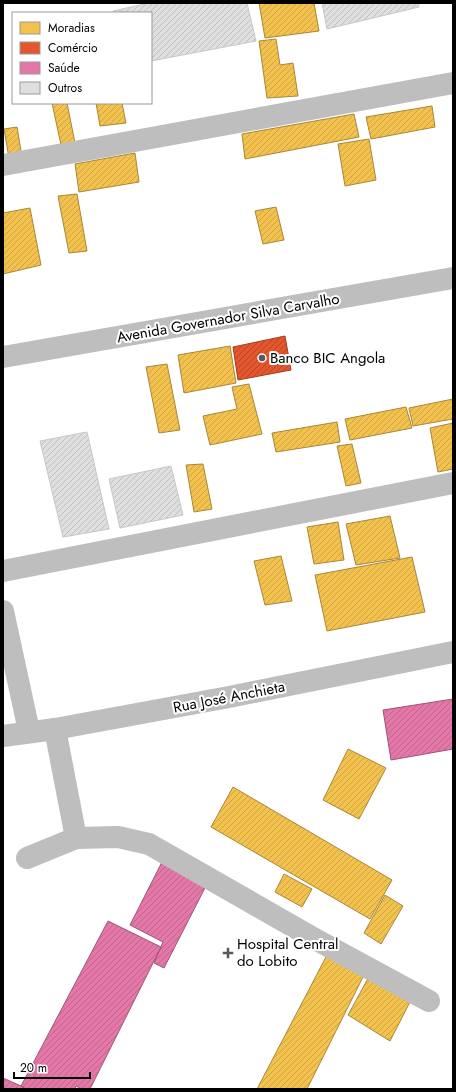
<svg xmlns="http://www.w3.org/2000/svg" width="456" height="1092" font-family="Jost,sans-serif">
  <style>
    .homes { fill: url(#homes-hatch); stroke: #a98737 }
    .shops { fill: url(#shops-hatch); stroke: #a03d20 }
    .health { fill: url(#health-hatch); stroke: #9f5376 }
    .building { fill: url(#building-hatch); stroke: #c7c7c7 }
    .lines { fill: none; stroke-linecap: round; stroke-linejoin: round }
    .minor { stroke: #bebebe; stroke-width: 22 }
    .poi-dot { fill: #595959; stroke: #fff; stroke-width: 1.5 }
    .labels { text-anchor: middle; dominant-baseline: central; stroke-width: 4; stroke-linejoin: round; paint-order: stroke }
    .street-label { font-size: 15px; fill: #000; stroke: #fff }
    .poi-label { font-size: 15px; fill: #000; stroke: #fff; text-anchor: start }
  </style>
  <defs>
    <pattern id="homes-hatch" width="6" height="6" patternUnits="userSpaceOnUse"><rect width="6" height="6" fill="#f2c14e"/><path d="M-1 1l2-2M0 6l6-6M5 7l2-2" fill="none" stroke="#cea442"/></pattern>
    <pattern id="shops-hatch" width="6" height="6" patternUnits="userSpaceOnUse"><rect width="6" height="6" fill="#e4572e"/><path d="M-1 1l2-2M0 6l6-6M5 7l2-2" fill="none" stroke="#b64625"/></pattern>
    <pattern id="health-hatch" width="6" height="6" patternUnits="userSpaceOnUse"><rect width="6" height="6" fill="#e377a8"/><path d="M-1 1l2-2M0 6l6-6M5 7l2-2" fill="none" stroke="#c1658f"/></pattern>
    <pattern id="building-hatch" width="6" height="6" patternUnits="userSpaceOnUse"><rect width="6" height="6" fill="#dfdfdf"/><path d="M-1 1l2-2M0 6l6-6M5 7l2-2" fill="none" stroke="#bebebe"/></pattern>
  </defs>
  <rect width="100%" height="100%" fill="#fff"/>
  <g class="homes">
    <polygon points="259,3 314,3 319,31 265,38"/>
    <polygon points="276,39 280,65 293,63 298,96 267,98 259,41"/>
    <polygon points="52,103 67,103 75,143 61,145"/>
    <polygon points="96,103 122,103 126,123 100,126"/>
    <polygon points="432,106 435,127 371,139 366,117"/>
    <polygon points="354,114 359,137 245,159 242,134"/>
    <polygon points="17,127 22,157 9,158 4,129"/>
    <polygon points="369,139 376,180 345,186 338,144"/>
    <polygon points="135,153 139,182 79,192 75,164"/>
    <polygon points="77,194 87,251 69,253 58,196"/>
    <polygon points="276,207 284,240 263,244 255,211"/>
    <polygon points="30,208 41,265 3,274 3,213"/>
    <polygon points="230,346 236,383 184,393 178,355"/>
    <polygon points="167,364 180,430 159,433 146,367"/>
    <polygon points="249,384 262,434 210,445 203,416 237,409 232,387"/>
    <polygon points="453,399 453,419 413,426 409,408"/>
    <polygon points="406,407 412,428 350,440 345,419"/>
    <polygon points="337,422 340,442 276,452 272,433"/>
    <polygon points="453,423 453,469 438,472 430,428"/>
    <polygon points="352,444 361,483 346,486 337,446"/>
    <polygon points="203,464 212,509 194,512 186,465"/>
    <polygon points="390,516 400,558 356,565 346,524"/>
    <polygon points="338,522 344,560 314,564 307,527"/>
    <polygon points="281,556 292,601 265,605 254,561"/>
    <polygon points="412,557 425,612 327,631 315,575"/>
    <polygon points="348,749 386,768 359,819 323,800"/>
    <polygon points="233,787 392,880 370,919 211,827"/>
    <polygon points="284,874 312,889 302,907 275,892"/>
    <polygon points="385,895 403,906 381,944 364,933"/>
    <polygon points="327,955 364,975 307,1089 257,1089"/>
    <polygon points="371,973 413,996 390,1041 348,1015"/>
  </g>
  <polygon class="shops" points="285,336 291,370 238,380 233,347"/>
  <g class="health">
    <polygon points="453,699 453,749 391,760 383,710"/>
    <polygon points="163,860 207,884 164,968 154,963 163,942 130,925"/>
    <polygon points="108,921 161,947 90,1089 82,1089 76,1086 75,1089 26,1089 21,1086"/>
    <polygon points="3,1078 21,1086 26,1089 3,1089"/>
  </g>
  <g class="building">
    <polygon points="149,3 247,3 256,41 151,61 151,13 113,13 113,11"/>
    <polygon points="322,3 418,3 419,7 327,29"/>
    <polygon points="87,432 109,529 63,537 40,441"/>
    <polygon points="171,466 183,515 120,528 109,479"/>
  </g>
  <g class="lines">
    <g class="minor">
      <polyline points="3,165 453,83"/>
      <polyline points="3,357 453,278"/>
      <polyline points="3,571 453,483"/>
      <polyline points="3,611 29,731"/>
      <polyline points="55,729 76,838"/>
      <polyline points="3,736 55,729 229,697 453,652"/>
      <polyline points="27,858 76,838 118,837 149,844 315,939 429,1001"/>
    </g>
  </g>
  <g class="poi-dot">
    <circle cx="262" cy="358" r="4"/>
    <path d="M226 947h4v4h4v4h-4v4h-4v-4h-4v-4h4z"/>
  </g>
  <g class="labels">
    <g class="street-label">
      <text transform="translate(228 318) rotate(-10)">Avenida Governador Silva Carvalho</text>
      <text transform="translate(229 697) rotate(-11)">Rua José Anchieta</text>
    </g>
    <g class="poi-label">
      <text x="270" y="358">Banco BIC Angola</text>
      <text x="237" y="944">Hospital Central<tspan x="237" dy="17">do Lobito</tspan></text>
    </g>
  </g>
  <rect width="456" height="1092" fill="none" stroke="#000000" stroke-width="8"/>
  <rect x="12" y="12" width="140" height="92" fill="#ffffff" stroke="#999999"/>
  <rect x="20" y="22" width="20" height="12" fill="#f2c14e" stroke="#999999"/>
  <text x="48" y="32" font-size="12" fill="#000000">Moradias</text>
  <rect x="20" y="42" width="20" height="12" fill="#e4572e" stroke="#999999"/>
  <text x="48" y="52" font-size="12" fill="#000000">Comércio</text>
  <rect x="20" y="62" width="20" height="12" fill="#e377a8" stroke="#999999"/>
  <text x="48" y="72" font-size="12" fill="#000000">Saúde</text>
  <rect x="20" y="82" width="20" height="12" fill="#dfdfdf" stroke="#999999"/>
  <text x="48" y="92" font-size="12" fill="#000000">Outros</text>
  <path d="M14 1072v6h76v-6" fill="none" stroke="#000000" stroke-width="2"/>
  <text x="20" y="1072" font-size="12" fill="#000000" stroke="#ffffff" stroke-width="3" paint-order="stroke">20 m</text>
</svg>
